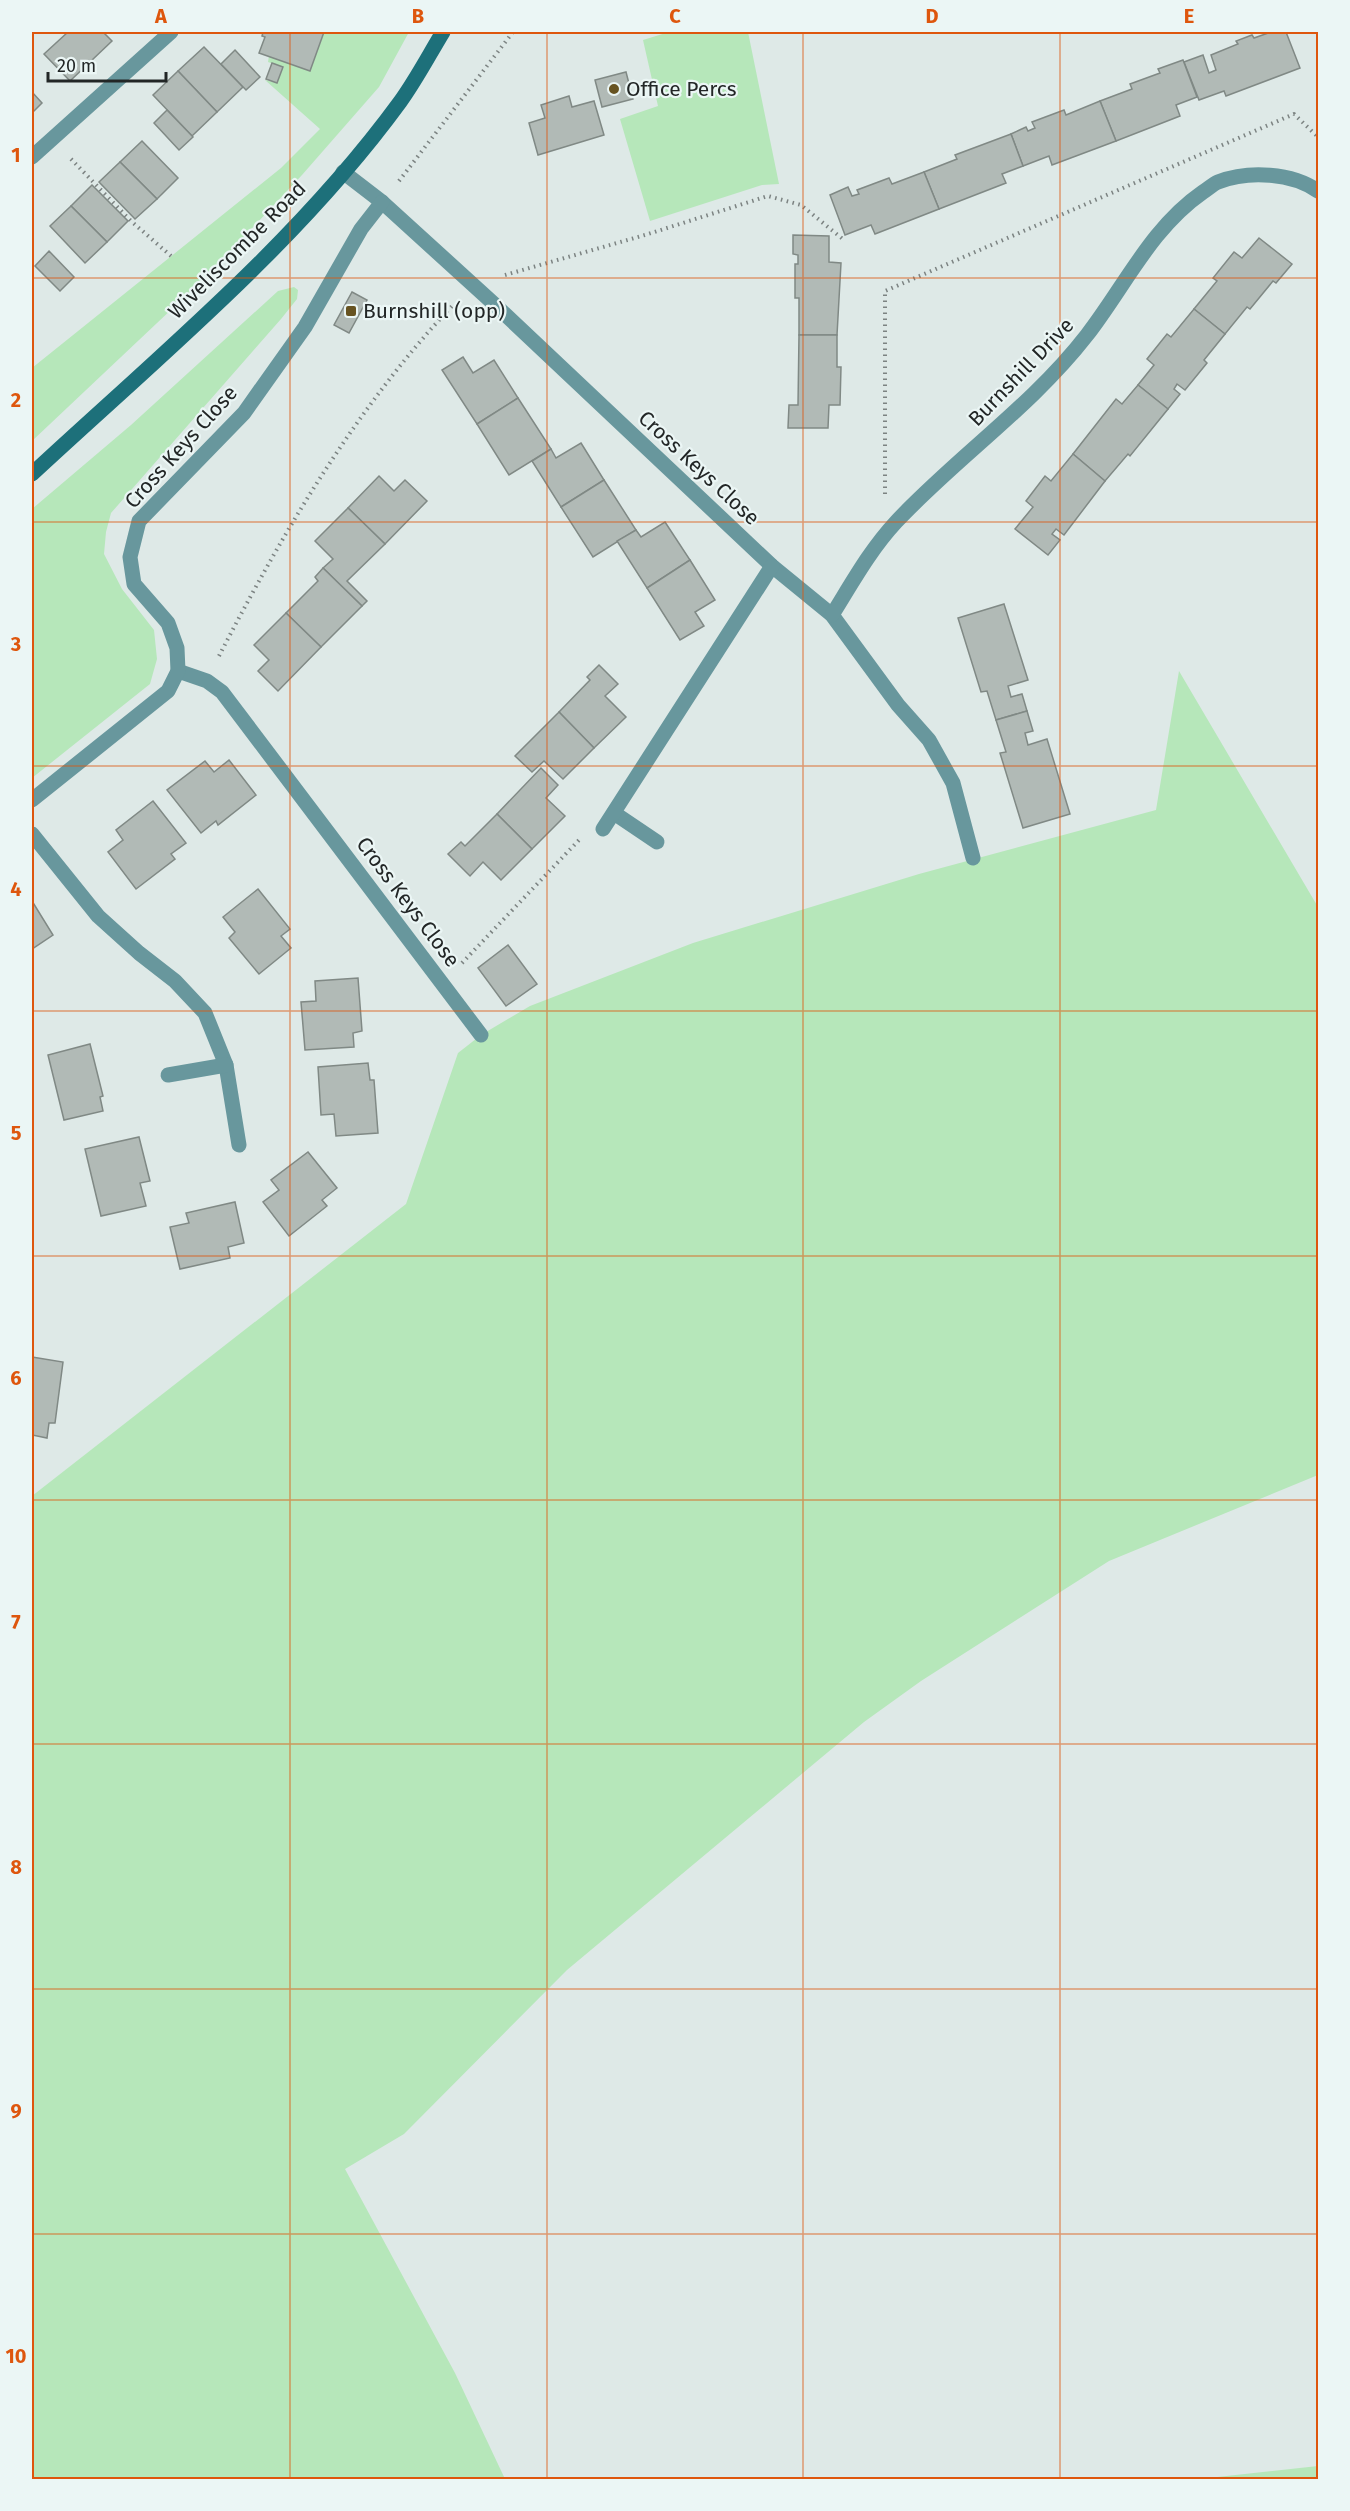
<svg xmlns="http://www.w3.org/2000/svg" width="1350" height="2511" font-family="'Fira Sans',sans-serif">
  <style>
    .green { fill: #b6e7ba }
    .building { fill: #b1bab6; stroke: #808985; stroke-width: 1.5 }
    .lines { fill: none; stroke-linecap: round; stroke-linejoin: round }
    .path { stroke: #7c8382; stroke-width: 4; stroke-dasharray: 1.5 4.5; stroke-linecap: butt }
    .street { stroke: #68979d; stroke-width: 15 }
    .secondary { stroke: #1d707a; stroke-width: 15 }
    .grid { fill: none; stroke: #de560d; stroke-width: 1.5; stroke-opacity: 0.55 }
    .poi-dot { fill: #675321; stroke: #ebf6f5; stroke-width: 2 }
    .labels { text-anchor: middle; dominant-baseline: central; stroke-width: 4.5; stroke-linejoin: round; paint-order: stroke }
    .poi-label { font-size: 21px; fill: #222626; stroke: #ebf6f5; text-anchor: start }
    .street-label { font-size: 21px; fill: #222626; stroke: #ebf6f5 }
    .neatline { fill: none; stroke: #de560d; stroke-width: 2 }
    .grid-label { font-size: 20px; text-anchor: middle; font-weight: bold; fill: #de560d }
  </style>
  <rect width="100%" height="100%" fill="#dee9e7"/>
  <g class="green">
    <polygon points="324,32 409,32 379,87 302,175 210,273 32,441 32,368 281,168 320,129 265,80 277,83 282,67 268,62 269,56 310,71"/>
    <polygon points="669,32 748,32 779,184 762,185 650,221 620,119 658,106 643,40"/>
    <polygon points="294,287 298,290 297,299 281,319 111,513 106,532 104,554 122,589 154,630 157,659 150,684 32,778 32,509 131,425 278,291"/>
    <polygon points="1179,671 1318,907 1318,1475 1109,1561 921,1681 864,1722 567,1970 404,2134 345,2169 455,2373 505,2479 32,2480 32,1496 406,1204 458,1053 481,1035 530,1006 693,943 919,874 1156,810"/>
    <polygon points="1318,2466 1318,2479 1199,2479"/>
  </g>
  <g class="building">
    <polygon points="68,32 103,32 112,41 70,81 44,54"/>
    <polygon points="263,32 324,32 310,71 259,53 265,37 262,36"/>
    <polygon points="1271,32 1286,32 1300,68 1226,96 1224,91 1199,100 1184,62 1203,55 1209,73 1216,70 1211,55 1238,44 1236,41 1252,35 1254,38"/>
    <polygon points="204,47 243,87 217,112 178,71"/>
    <polygon points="235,50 260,77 246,90 221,64"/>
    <polygon points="1183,60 1197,97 1176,105 1180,116 1116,141 1100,101 1132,89 1130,84 1160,73 1158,69"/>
    <polygon points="272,63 283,67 277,83 266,79"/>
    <polygon points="178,71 217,112 192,136 153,95"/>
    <polygon points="626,72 633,99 602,107 595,80"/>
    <polygon points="32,92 42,103 32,113"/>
    <polygon points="569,96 572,107 594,101 604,135 538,155 529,123 545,118 541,105"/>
    <polygon points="1100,101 1116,141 1052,165 1049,156 1023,166 1011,134 1026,127 1028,131 1035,128 1032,122 1064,110 1066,115"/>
    <polygon points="167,110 193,137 179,150 154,123"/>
    <polygon points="1011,134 1023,166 1002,174 1006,183 939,209 924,172 957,159 955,155"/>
    <polygon points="142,141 178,178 157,199 120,162"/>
    <polygon points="120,162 157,199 135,219 99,182"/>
    <polygon points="924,172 939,209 875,234 871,225 845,235 830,195 848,187 852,196 859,194 857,190 889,178 892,184"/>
    <polygon points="92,185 128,221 107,242 71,206"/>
    <polygon points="71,206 107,242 85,263 50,226"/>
    <polygon points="793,235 829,236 829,262 841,263 837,335 799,335 799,298 795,298 795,264 798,264 798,255 793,254"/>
    <polygon points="1259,238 1292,264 1276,283 1273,281 1250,309 1247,307 1225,334 1194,309 1217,281 1213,278 1234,252 1242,258"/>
    <polygon points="49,251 74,277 60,291 35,266"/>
    <polygon points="352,292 367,300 349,333 334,325"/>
    <polygon points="1194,309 1225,334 1204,360 1207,363 1185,390 1177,384 1174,389 1180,394 1168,409 1138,385 1154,365 1147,359 1167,334 1171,337"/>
    <polygon points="799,335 837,335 837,367 841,367 840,405 829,405 828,428 788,428 789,405 798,405"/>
    <polygon points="463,357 473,373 494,360 518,398 477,424 442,370"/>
    <polygon points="1138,385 1168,409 1130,456 1128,454 1105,481 1073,454 1116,399 1122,404"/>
    <polygon points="518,398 551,449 509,475 477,424"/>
    <polygon points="581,443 604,480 561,507 532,461 551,449 556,458"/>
    <polygon points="1073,454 1105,481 1064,535 1056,529 1052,534 1060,540 1048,555 1015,529 1033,507 1026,501 1045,476 1051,481"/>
    <polygon points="379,476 394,491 405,480 427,501 385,544 348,508"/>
    <polygon points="604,480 636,530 593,557 561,507"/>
    <polygon points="348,508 385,544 347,581 367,601 362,606 323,568 333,559 315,541"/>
    <polygon points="665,522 690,560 647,588 617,541 636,530 641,537"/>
    <polygon points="690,560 715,600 695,612 704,626 680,640 647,588"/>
    <polygon points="323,568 362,606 321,647 286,613 318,581 315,577"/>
    <polygon points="1004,604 1028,680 1008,686 1011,697 1022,694 1027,711 996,720 987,691 981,692 958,618"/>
    <polygon points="286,613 321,647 278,691 258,671 269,660 254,645"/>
    <polygon points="599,665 618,684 605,696 626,717 594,748 559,712 590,680 587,677"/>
    <polygon points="1027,711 1033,731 1025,733 1028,745 1047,739 1070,814 1023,828 1000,753 1006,752 996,720"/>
    <polygon points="559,712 594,748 563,779 544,761 532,772 515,756"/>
    <polygon points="229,760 256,795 218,825 216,821 201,833 167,790 205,761 214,772"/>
    <polygon points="541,768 558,785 546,798 565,816 532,849 497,814"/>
    <polygon points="153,801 186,843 171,854 175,859 136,889 108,852 123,840 116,830"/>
    <polygon points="497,814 532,849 501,880 483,862 470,876 448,854 461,842 465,846"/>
    <polygon points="258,889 290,929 281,936 291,948 259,974 229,938 235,932 223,917"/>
    <polygon points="32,901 53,935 32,949"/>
    <polygon points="508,945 537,984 506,1006 478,968"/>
    <polygon points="358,978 362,1031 353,1033 354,1047 305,1050 301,1002 316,1001 315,981"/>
    <polygon points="90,1044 103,1096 100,1097 103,1111 64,1120 48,1055"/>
    <polygon points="368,1063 370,1080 374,1080 378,1133 336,1136 334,1114 321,1115 318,1067"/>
    <polygon points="139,1137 150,1181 140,1183 146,1206 101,1216 85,1149"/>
    <polygon points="308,1152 337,1188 322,1200 327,1206 289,1236 263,1202 279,1190 271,1180"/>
    <polygon points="235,1202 244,1243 228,1247 230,1258 180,1269 170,1227 189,1223 186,1213"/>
    <polygon points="32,1357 63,1362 55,1423 49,1423 47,1438 32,1435"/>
  </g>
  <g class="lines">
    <g class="path">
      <polyline points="71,159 131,221 171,256"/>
      <polyline points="399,181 513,32"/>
      <polyline points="505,275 645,235 768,196 801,205 844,240"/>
      <polyline points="885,494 885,291 1294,114 1318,137"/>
      <path d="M 219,656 C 283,532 357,406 454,304"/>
      <polyline points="462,963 579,840"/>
    </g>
    <g class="street">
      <polyline points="32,157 171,32"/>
      <polyline points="343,172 382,202 493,303 772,566 832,615 898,705 929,740 953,783 973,858"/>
      <path d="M 832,615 C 852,583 870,550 896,522 C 957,457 1032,406 1087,335 C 1125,286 1151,228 1203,192 C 1208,189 1213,184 1218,182 C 1249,170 1292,173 1318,191"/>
      <polyline points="178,671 207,681 222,692 481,1035"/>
      <polyline points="32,800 168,691 178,671 177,648 168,623 134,584 130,557 139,521 244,413 305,327 361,229 382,202"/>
      <polyline points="614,813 657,842"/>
      <polyline points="603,829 772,566"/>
      <polyline points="32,834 98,916 139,953 175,981 205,1013 226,1065 239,1145"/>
      <polyline points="168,1075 226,1065"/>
    </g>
    <path class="secondary" d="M 32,474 C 159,356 297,243 400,102 C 416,80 429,55 443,32"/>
  </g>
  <path class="grid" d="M 290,32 L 290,2480M 547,32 L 547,2480M 803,32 L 803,2480M 1060,32 L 1060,2480M 32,278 L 1318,278M 32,522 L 1318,522M 32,766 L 1318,766M 32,1011 L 1318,1011M 32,1256 L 1318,1256M 32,1500 L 1318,1500M 32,1744 L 1318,1744M 32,1989 L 1318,1989M 32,2234 L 1318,2234"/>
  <g class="poi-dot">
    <circle cx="614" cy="89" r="6"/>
    <rect x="345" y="305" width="12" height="12" rx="3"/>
  </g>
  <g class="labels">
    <g class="poi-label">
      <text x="626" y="89">Office Percs</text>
      <text x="363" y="311">Burnshill (opp)</text>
    </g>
    <g class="street-label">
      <text transform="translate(237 250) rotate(-45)">Wiveliscombe Road</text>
      <text transform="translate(1021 372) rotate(-46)">Burnshill Drive</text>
      <text transform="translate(181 447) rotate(-48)">Cross Keys Close</text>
      <text transform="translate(699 468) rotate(43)">Cross Keys Close</text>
      <text transform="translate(408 902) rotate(53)">Cross Keys Close</text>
    </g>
  </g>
  <rect width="1350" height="2511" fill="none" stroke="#ebf6f5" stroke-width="66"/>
  <path d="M48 72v9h118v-9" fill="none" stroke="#222626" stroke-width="3"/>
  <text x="57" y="72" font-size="18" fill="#222626" stroke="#ebf6f5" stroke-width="4.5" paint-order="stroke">20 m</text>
  <rect x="33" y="33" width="1284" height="2445" class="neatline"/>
  <g class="grid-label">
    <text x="161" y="23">A</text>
    <text x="418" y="23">B</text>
    <text x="675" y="23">C</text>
    <text x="932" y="23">D</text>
    <text x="1189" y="23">E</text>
    <text x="16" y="162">1</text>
    <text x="16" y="407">2</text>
    <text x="16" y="651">3</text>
    <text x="16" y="896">4</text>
    <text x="16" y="1140">5</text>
    <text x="16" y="1385">6</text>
    <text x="16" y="1629">7</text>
    <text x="16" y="1874">8</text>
    <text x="16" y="2118">9</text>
    <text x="16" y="2363">10</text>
  </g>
</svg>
